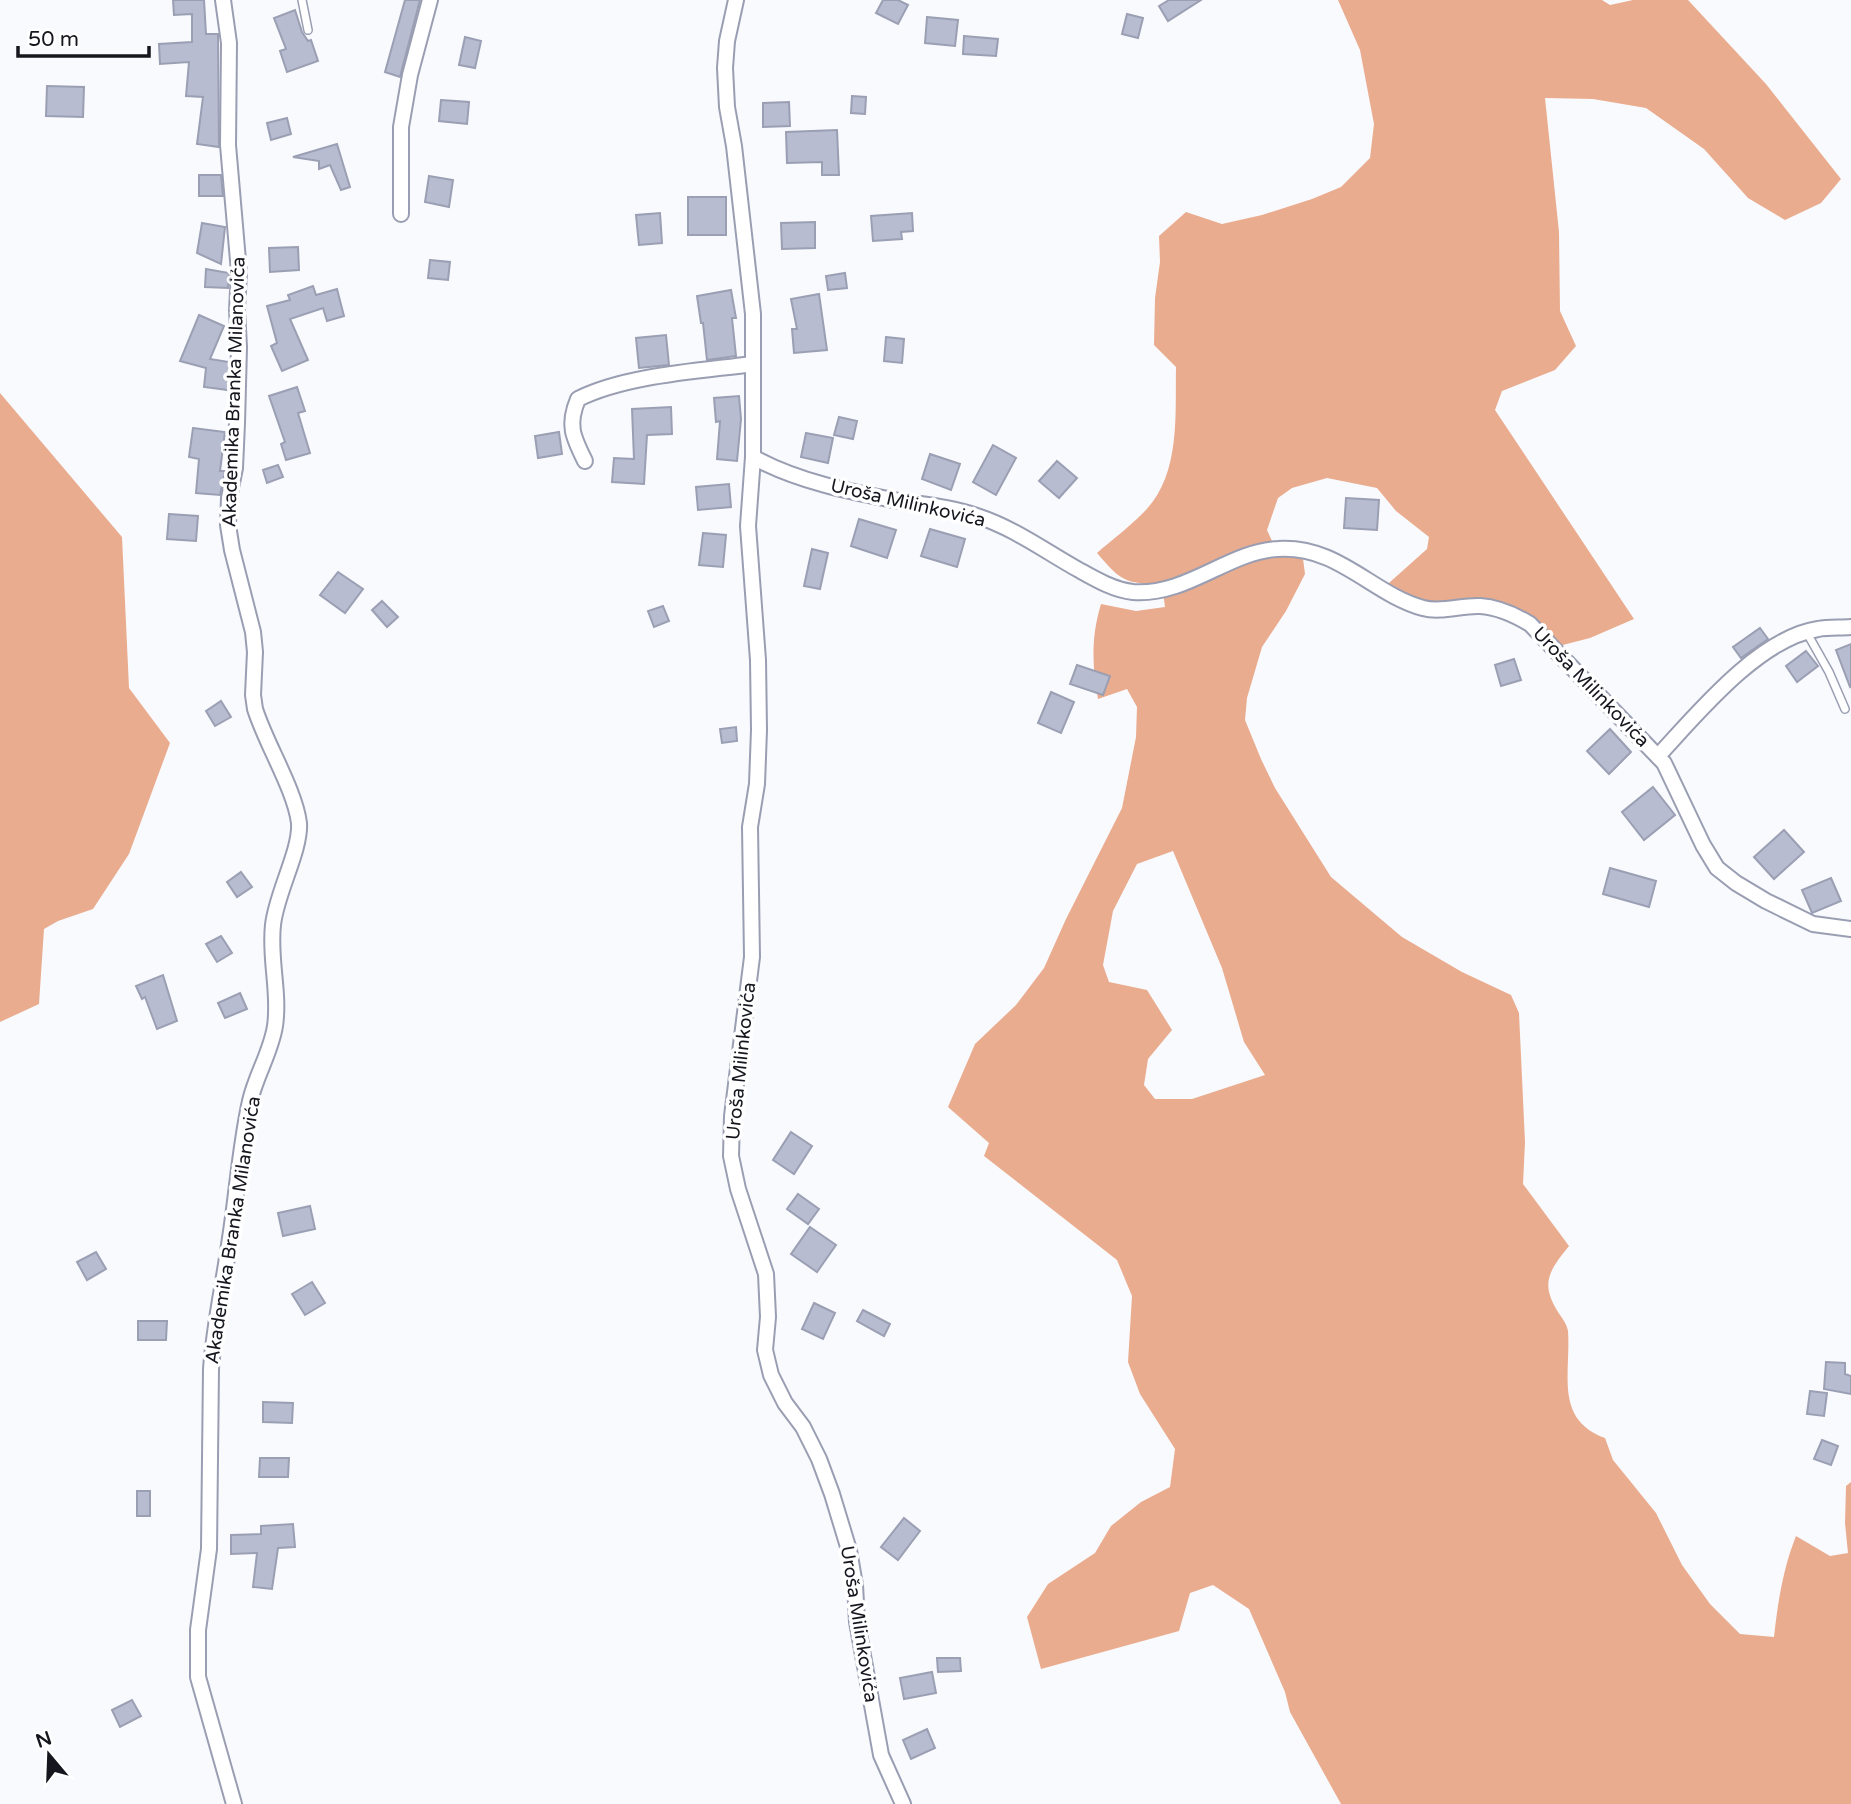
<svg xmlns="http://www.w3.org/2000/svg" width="1851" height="1804" font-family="'Varela Round',sans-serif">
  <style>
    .forest { fill: #eaac8e; fill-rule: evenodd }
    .building { fill: #b8bcd1; stroke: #9b9fb3; stroke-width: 2 }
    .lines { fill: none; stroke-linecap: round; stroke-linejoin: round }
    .service-casing { stroke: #9a9eb2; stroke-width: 10 }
    .minor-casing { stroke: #9a9eb2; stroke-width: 18 }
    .service { stroke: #fff; stroke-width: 7 }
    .minor { stroke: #fff; stroke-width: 14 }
    .labels { text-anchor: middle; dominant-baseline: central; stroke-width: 7; stroke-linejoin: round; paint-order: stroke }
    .street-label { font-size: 19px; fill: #16171e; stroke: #fff }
  </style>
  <rect width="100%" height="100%" fill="#f9fafe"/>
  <g class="forest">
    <path d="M 1338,0 L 1602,0 L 1610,5 L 1633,0 L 1688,0 L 1766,84 L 1841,179 L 1821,203 L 1785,220 L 1748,198 L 1704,149 L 1646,108 L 1593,99 L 1545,98 L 1559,232 L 1560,311 L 1576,346 L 1555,370 L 1502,391 L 1495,410 L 1634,619 L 1590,638 L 1555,647 L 1511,616 L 1478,608 L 1416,615 L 1396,604 L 1380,591 L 1427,549 L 1429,537 L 1396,511 L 1377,488 L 1327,478 L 1292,488 L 1278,498 L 1267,530 L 1272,541 L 1301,543 L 1305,574 L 1286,611 L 1262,647 L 1247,698 L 1245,720 L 1261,759 L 1275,788 L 1331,877 L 1402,937 L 1462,972 L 1511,995 L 1519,1013 L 1525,1142 L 1523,1184 L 1569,1246 C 1549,1271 1540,1283 1558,1312 C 1562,1318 1567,1324 1568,1331 C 1571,1374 1554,1419 1605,1438 L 1613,1460 L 1656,1513 L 1682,1565 L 1710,1604 L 1740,1634 L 1774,1637 C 1778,1601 1783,1569 1796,1536 L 1830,1556 L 1848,1553 L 1845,1523 L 1846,1486 L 1851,1482 L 1851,1804 L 1341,1804 L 1290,1712 L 1285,1692 L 1249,1609 L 1213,1585 L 1190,1593 L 1179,1631 L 1041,1669 L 1027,1617 L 1048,1584 L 1095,1553 L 1111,1526 L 1141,1502 L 1170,1487 L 1175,1449 L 1140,1394 L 1128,1362 L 1132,1296 L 1117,1260 L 984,1156 L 989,1143 L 948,1107 L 975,1044 L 1016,1005 L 1044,968 L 1066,919 L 1122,808 L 1136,737 L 1137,707 L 1127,689 L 1098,699 C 1092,666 1091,637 1101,604 L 1136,611 L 1165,607 L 1162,585 C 1124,583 1121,581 1097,553 C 1112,540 1129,527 1143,513 C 1181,476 1175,416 1176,367 L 1154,345 L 1155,298 L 1160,262 L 1159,236 L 1186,212 L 1222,224 L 1262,215 L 1312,199 L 1341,187 L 1370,158 L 1374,124 L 1360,50 ZM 1173,851 L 1222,968 L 1244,1042 L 1265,1075 L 1192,1099 L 1155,1099 L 1144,1085 L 1148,1059 L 1172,1030 L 1147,990 L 1109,982 L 1103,965 L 1113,911 L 1137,864 Z"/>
    <polygon points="0,393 122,537 129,688 170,743 129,854 93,909 58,921 44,929 39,1004 0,1022"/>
  </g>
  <g class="building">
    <polygon points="173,0 204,0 206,34 218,34 219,147 197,144 203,97 186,96 189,62 160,64 159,44 192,42 192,14 174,15"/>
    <polygon points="405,0 420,0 400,77 385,72"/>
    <polygon points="883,0 898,0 908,5 898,24 876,13"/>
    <polygon points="1169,0 1201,0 1168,21 1159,6"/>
    <polygon points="295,10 302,32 308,41 311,40 318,61 287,72 280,51 286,49 274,18"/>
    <polygon points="1127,14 1143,18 1138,38 1122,34"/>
    <polygon points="927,17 958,20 955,46 925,43"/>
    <polygon points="964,36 998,39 996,56 963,54"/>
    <polygon points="465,37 481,41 475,68 459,65"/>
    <polygon points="47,86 84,87 83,117 46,116"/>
    <polygon points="852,96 866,97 865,114 851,113"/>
    <polygon points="441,100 469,102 467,124 439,121"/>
    <polygon points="789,102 790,126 763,127 763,103"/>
    <polygon points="287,118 291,134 271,140 267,123"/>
    <polygon points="837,130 839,175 822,175 822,162 787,163 786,132"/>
    <polygon points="337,144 350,187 341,190 330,165 319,169 319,161 293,157"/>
    <polygon points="199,175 221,175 223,196 199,196"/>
    <polygon points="429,176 453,180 449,207 425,202"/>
    <rect x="688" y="197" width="38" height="38"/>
    <polygon points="660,213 662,243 639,245 636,215"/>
    <polygon points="912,213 913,231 901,232 902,239 873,241 871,216"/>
    <polygon points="815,222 815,248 782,249 781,223"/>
    <polygon points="202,223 225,227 221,264 197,253"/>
    <polygon points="298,247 299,270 270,272 269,248"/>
    <polygon points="430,260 450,262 448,280 428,278"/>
    <polygon points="206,269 229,273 228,288 205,287"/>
    <polygon points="845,273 847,288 828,290 826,276"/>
    <polygon points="313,286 316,295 337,289 344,316 327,321 323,308 290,319 308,360 282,371 271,346 277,343 267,306 290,300 288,295"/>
    <polygon points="731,290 736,318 732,318 736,356 707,360 703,323 701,323 697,296"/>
    <polygon points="819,294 827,350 794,353 792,329 797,329 791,299"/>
    <polygon points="199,315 224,326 210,359 229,362 228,390 204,387 206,368 180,361"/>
    <polygon points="666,335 669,365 639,368 636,338"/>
    <polygon points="886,337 904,339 902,363 884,361"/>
    <polygon points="297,387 305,411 298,413 310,453 286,460 281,444 285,442 269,396"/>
    <polygon points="739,396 741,419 737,461 717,459 720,421 716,422 714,398"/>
    <polygon points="671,407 672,434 647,435 644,484 612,482 614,458 634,459 632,409"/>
    <polygon points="839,417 857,421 853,439 834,435"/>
    <polygon points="193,428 225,432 220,471 225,471 220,495 196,493 199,459 189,457"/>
    <polygon points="559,432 562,454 538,458 535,436"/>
    <polygon points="806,433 833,438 828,463 801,457"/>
    <polygon points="993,445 1016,458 996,495 973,482"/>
    <polygon points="930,454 960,464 951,490 922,479"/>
    <polygon points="1057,461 1077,478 1059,498 1039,481"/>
    <polygon points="278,465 283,477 267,483 263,470"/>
    <polygon points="729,484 731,507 698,510 696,487"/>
    <polygon points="1346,498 1379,500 1377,530 1344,528"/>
    <polygon points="169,514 198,516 196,541 167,539"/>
    <polygon points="859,519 896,530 887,558 851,546"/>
    <polygon points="930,529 965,539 957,567 921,556"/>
    <polygon points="703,533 726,535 723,567 699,565"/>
    <polygon points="812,549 828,553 820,589 804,586"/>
    <polygon points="338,572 363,589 345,613 320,595"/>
    <polygon points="382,601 398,617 387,627 372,610"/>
    <polygon points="663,606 669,621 654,627 648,611"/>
    <polygon points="1760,628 1768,639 1741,658 1733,647"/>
    <polygon points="1851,644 1851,686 1850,687 1836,650"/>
    <polygon points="1806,651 1818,666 1797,682 1786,666"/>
    <polygon points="1514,659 1521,680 1501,686 1495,665"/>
    <polygon points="1077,665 1110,676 1103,695 1070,684"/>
    <polygon points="1051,692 1074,702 1061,733 1038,723"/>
    <polygon points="221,701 231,717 215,726 206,711"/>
    <polygon points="736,727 737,741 722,743 720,729"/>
    <polygon points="1610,729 1631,752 1609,774 1587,751"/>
    <polygon points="1653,787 1675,815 1644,840 1622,812"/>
    <polygon points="1784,830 1804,852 1774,879 1754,857"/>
    <polygon points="1610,868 1656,881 1649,907 1603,894"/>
    <polygon points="241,872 252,887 237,897 227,882"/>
    <polygon points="1831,878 1841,901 1812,913 1802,890"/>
    <polygon points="221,936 232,953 217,962 206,944"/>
    <polygon points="163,975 177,1021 157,1029 145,997 142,999 136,986"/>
    <polygon points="240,993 247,1009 225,1018 218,1003"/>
    <polygon points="791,1132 812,1146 794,1174 773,1160"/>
    <polygon points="798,1194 819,1209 808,1224 787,1209"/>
    <polygon points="310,1206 315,1229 283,1236 278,1213"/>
    <polygon points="810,1227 836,1245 817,1272 791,1254"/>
    <polygon points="96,1252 106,1269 87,1280 77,1262"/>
    <polygon points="312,1282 325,1303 305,1315 292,1294"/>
    <polygon points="814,1303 835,1313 823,1339 802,1329"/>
    <polygon points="863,1310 890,1324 884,1336 857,1321"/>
    <polygon points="138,1321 167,1321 166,1340 138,1340"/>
    <polygon points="1826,1362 1845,1363 1845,1374 1851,1376 1851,1394 1824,1389"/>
    <polygon points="1810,1391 1827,1393 1824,1416 1807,1414"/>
    <polygon points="263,1402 293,1403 292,1423 263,1422"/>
    <polygon points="1822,1440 1838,1446 1831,1465 1814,1459"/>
    <polygon points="260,1458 289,1458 288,1477 259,1477"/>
    <rect x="137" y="1491" width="13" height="25"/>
    <polygon points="904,1518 920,1531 898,1560 881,1547"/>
    <polygon points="293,1524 295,1547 278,1548 272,1589 253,1587 257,1553 231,1554 231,1535 261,1534 261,1526"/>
    <polygon points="937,1658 960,1658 961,1671 938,1672"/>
    <polygon points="932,1672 936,1693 904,1699 900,1678"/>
    <polygon points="132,1700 141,1716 120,1727 112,1710"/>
    <polygon points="927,1729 935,1748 911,1759 903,1740"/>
  </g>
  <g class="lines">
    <g class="service-casing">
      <g id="service">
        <polyline points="302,0 308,30"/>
        <polyline points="1807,633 1829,672 1845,709"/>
      </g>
    </g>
    <g class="minor-casing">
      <g id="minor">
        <path d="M 223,0 L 229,43 L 228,145 L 239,272 L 237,310 L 239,347 L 237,423 L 235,468 L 229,498 L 228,525 L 232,550 L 253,632 L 255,652 L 253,695 L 255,709 C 266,744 295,790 299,823 C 301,850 276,894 273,925 C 269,959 280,992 275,1026 C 271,1052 256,1075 250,1101 C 240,1146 237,1193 230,1238 C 224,1282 214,1325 211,1369 L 209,1549 L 198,1630 L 198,1677 L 234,1804"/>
        <polyline points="736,0 727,41 725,68 727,107 734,146 753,314 753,457 748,526 758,660 759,730 757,784 750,827 752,957 732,1116 731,1156 738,1189 766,1274 768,1317 765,1350 771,1375 785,1403 803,1427 819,1459 832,1494 849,1550 855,1585 857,1622 881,1755 903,1804"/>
        <polyline points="401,214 401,127 410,75 430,0"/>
        <path d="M 753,457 C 796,481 850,492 899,501 C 925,505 951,507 977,516 C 1014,528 1045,551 1079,570 C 1095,579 1114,590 1133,592 C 1187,596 1229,551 1278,549 C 1338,545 1372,594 1423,608 C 1441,613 1462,605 1480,606 C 1498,607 1515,615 1530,624 L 1664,763 L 1703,845 L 1717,868 L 1736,883 L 1766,901 L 1813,924 L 1851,929"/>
        <path d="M 585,461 C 573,437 567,425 578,399 C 626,375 700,371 753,364"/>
        <path d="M 1658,756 C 1697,714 1759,638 1818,629 C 1829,627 1840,628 1851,627"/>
      </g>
    </g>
    <use href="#service" class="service"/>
    <use href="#minor" class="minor"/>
  </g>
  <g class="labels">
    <g class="street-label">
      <text transform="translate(234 392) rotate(-88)">Akademika Branka Milanovića</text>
      <text transform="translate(908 503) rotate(13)">Uroša Milinkovića</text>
      <text transform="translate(1591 687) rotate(46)">Uroša Milinkovića</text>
      <text transform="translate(741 1061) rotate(-84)">Uroša Milinkovića</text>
      <text transform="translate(233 1230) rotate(-81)">Akademika Branka Milanovića</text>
      <text transform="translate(859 1624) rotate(81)">Uroša Milinkovića</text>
    </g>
  </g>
  <g transform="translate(49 1755) rotate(341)" stroke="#ffffff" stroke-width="5" paint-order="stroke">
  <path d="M0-5L12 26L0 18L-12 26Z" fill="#16171e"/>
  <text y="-10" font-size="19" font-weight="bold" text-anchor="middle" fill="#16171e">N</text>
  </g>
  <path d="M18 46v10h131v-10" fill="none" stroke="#16171e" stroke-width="3.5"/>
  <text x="28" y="46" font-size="21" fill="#16171e" stroke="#ffffff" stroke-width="5" paint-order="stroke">50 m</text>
</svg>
